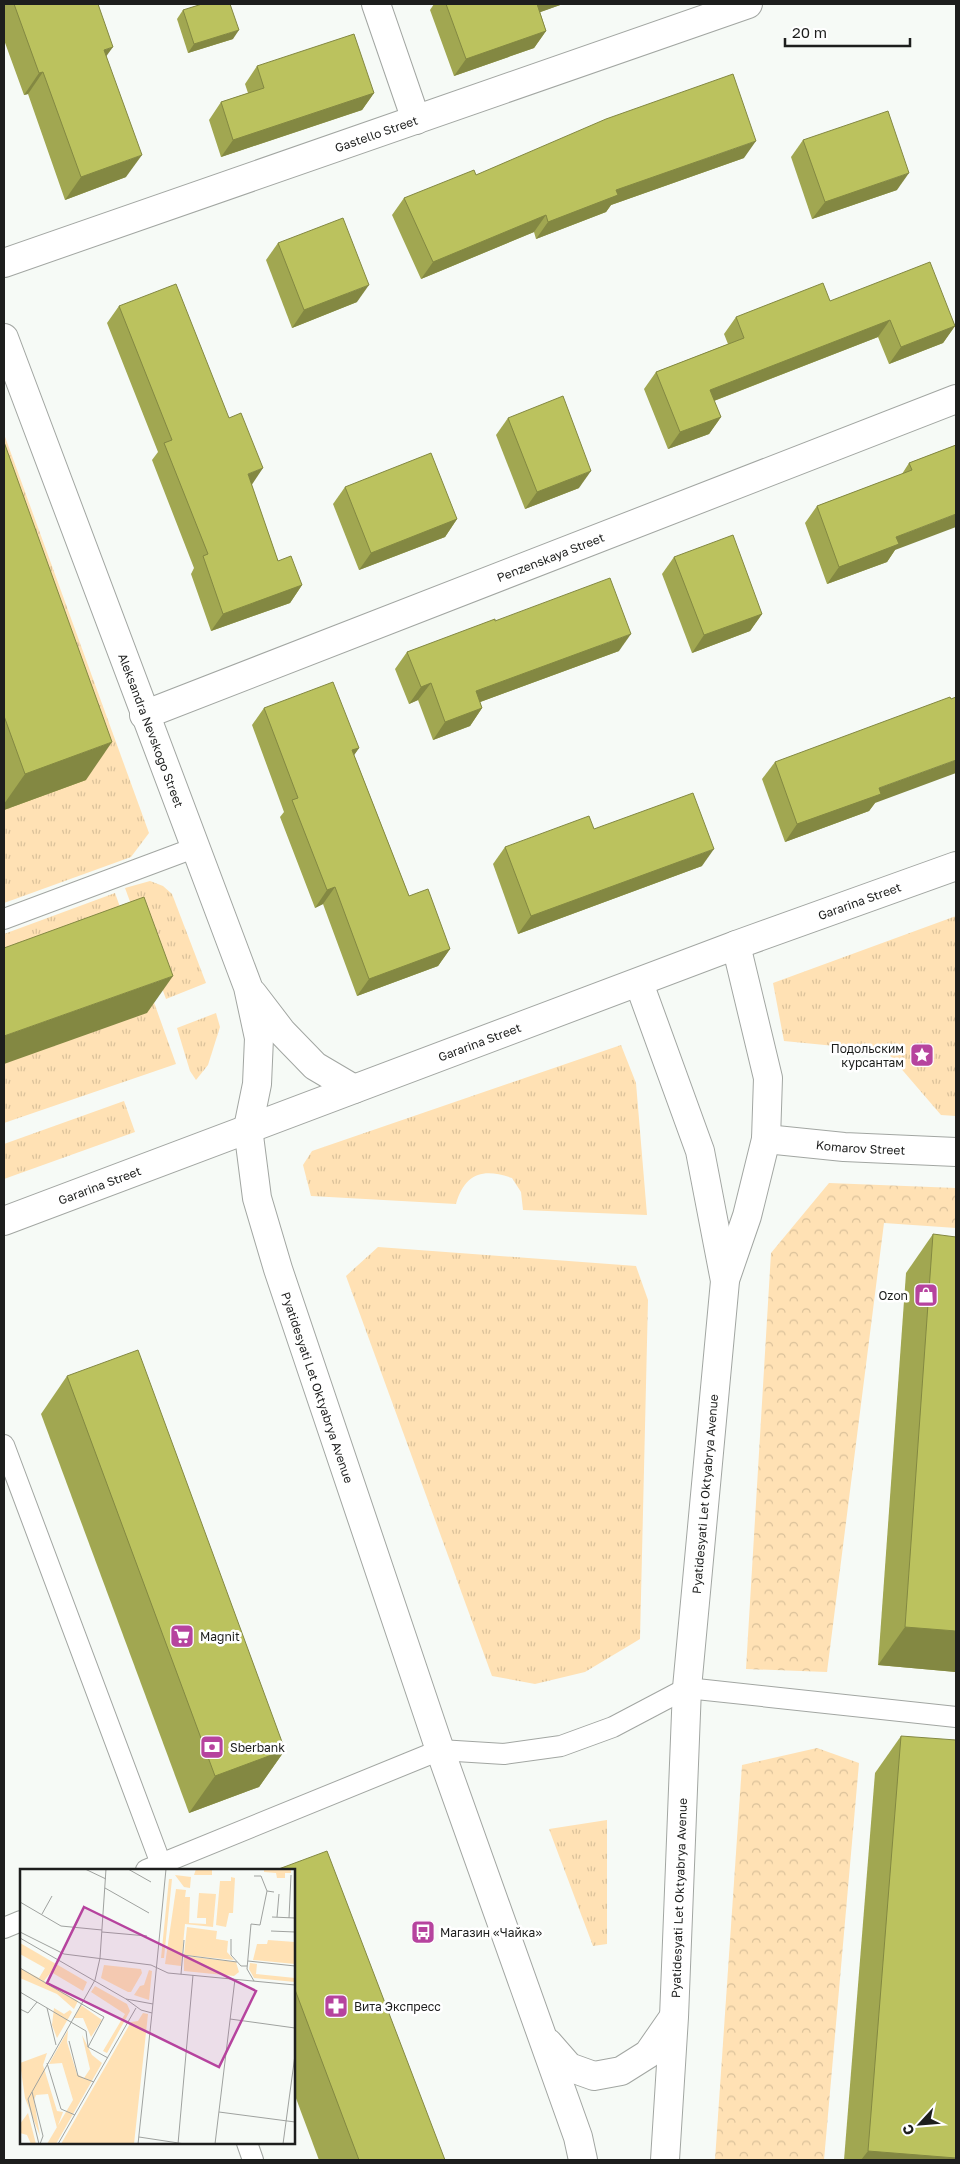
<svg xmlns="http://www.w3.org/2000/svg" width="960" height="2164" font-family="'Golos Text',sans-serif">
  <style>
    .grass { fill: url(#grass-tufts) }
    .forest { fill: url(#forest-crowns) }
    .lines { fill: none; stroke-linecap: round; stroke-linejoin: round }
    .service-casing { stroke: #a2a6a2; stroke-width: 22 }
    .minor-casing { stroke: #a2a6a2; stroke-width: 30 }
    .tertiary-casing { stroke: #a2a6a2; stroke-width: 30 }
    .secondary-casing { stroke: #a2a6a2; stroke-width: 30 }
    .service { stroke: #fff; stroke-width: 20 }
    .minor { stroke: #fff; stroke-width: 28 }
    .tertiary { stroke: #fff; stroke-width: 28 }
    .secondary { stroke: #fff; stroke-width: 28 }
    .wall { fill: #a1a751 }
    .shaded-wall { fill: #838842 }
    .building { fill: #bbc25e; stroke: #838842 }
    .labels { text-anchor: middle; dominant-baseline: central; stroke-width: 5; stroke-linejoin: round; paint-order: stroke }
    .street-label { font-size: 12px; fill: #1d1e1d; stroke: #fff }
    .poi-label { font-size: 12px; fill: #1d1e1d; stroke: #fff; text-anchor: start }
    .inset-road { fill: none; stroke: #9fa29f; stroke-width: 1 }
    .view { fill: #b6439e; fill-opacity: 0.15; stroke: #b6439e; stroke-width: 2.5 }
    .inset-edge { fill: none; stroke: #1d1e1d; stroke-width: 2.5 }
  </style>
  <defs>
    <pattern id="grass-tufts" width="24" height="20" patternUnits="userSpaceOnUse" patternTransform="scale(1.25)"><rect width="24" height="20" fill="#ffe1b4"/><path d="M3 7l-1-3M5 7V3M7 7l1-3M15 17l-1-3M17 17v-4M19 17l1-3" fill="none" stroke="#dac19a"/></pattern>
    <pattern id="forest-crowns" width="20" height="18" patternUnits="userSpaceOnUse" patternTransform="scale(1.25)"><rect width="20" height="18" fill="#ffe1b4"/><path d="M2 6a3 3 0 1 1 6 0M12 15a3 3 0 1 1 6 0" fill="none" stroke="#dac19a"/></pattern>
  </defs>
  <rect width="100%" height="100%" fill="#f6faf6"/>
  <g class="grass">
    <polygon points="4,434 149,833 131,857 4,903"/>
    <polygon points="150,881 163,886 172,894 206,983 166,999 125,888"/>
    <polygon points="115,893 176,1064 4,1123 4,934"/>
    <polygon points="956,916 956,1116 941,1115 886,1051 784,1041 773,983"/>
    <polygon points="216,1013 220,1027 208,1065 196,1080 190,1071 177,1028"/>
    <path d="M 621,1045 L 636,1083 L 647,1215 L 523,1210 L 521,1192 L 512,1178 C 483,1168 465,1173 456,1204 L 311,1196 L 303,1165 L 312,1151 Z"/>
    <polygon points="124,1101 135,1132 4,1179 4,1144"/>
    <polygon points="378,1247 636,1266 648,1300 640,1639 585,1672 535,1684 492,1676 346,1276"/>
    <polygon points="607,1820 607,1944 593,1946 549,1829"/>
  </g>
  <g class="forest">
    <polygon points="829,1183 956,1188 956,1228 884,1223 827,1672 746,1669 771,1253"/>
    <polygon points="817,1748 859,1763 824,2160 715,2160 742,1765"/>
  </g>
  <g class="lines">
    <g class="service-casing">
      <g id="service">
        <polyline points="4,919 194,848"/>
        <polyline points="4,1445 161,1864"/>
        <polyline points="146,1870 440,1750 504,1754 561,1746 613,1727 687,1688 956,1717"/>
        <polyline points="4,1928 21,1921"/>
        <polyline points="247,2143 253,2160"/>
      </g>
    </g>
    <g class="minor-casing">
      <g id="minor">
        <polyline points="376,4 416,120"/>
        <path id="s1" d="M 4,263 L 748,4"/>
        <path id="s2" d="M 144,715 L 956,399"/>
        <path id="s3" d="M 766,1139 L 844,1147 L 956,1152"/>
      </g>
    </g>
    <g class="tertiary-casing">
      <g id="tertiary">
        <path id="s4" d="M 736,945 L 956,866"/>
      </g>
    </g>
    <g class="secondary-casing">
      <g id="secondary">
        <path id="s5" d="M 4,338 L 248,987 L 259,1038 L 257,1084 L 248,1128 L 257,1198 L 278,1269 L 440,1750 L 578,2137 L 583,2160"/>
        <polyline points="639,983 700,1151 725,1281 687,1688 674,2017 665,2160"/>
        <polyline points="253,994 282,1032 315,1066 354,1089"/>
        <path id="s6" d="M 4,1221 L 736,945 L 768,1078 L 766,1139 L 747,1216 L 726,1277"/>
        <polyline points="548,2043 569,2067 594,2076 621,2071 648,2054 673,2018"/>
      </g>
    </g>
    <use href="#service" class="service"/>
    <use href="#minor" class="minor"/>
    <use href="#tertiary" class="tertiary"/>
    <use href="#secondary" class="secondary"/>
  </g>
  <g class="wall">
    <polygon points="4,4 98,4 126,177 65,200 28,94 24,95 4,40"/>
    <polygon points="434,4 563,4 540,12 546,31 534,48 454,76 430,10"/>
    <polygon points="183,10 233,39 188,53 177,19"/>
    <polygon points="257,66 374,93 362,110 221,157 209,120 221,102 248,93 245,84"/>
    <polygon points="803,140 897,190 812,219 791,157"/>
    <polygon points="744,158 611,205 606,212 536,239 534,232 421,279 392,215 404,198 476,175"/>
    <polygon points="278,243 357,302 292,328 266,260"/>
    <polygon points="830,301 955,326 943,343 889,364 878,337 714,401 721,417 709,434 668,449 644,389 656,372 728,344 724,334 736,317"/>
    <polygon points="119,306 251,484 278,561 302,585 290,603 211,631 191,574 194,568 152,460 158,452 107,323"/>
    <polygon points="508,418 579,488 525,509 496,435"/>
    <polygon points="4,442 86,780 4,810"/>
    <polygon points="956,445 895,550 887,562 827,584 805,523 817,506 902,474 909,463"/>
    <polygon points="345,487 457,519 445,537 359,570 333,504"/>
    <polygon points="674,557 762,614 750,631 692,653 662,574"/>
    <polygon points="495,621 619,651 480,702 482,708 470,726 433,740 418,700 409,704 395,669 407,652"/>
    <polygon points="264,708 359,748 354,755 409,896 450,949 438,966 357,996 323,904 315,908 280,817 284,812 252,725"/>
    <polygon points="775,762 875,803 869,811 785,842 762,779"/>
    <polygon points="594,829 702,866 518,934 493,864 505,847"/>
    <polygon points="933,1234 956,1672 878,1665 906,1273"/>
    <polygon points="67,1376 285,1750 259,1787 189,1813 41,1414"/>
    <polygon points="901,1736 956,2160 844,2160 875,1773"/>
    <polygon points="294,1870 445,2160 319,2160 294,2093"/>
  </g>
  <g class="shaded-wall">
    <polygon points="534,4 563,4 524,18"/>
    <polygon points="239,30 233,39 188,53 194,44"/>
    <polygon points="546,31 534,48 454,76 466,59"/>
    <polygon points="113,47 97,69 104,50"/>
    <polygon points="43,72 28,94 24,95 39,73"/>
    <polygon points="374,93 362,110 221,157 233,140"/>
    <polygon points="756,141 744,158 611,205 606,212 536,239 548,222 616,190"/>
    <polygon points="142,155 126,177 65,200 81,177"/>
    <polygon points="909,173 897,190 812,219 825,202"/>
    <polygon points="546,215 534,232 421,279 433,262"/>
    <polygon points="369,285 357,302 292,328 304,310"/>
    <polygon points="890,320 878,337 698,407 710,390"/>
    <polygon points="955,326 943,343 889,364 901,347"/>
    <polygon points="721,417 709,434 668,449 680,432"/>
    <polygon points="263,468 251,486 248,474"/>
    <polygon points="591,471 579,488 525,509 537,492"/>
    <polygon points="956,514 956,527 895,550 887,562 827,584 839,567 896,537"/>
    <polygon points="457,519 445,537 359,570 371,553"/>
    <polygon points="302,585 290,603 211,631 223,614"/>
    <polygon points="762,614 750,631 692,653 704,635"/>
    <polygon points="631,634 619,651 464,708 476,691"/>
    <polygon points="431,683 418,700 409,704 421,687"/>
    <polygon points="482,708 470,726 433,740 445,722"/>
    <polygon points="112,742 86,780 4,810 4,804 25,774"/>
    <polygon points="359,748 347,765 352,750"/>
    <polygon points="956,760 956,773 875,803 869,811 785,842 797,824 879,788"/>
    <polygon points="714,849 702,866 518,934 531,916"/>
    <polygon points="335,887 323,904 315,908 327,890"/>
    <polygon points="450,949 438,966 357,996 369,979"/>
    <polygon points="173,976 147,1013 4,1064 4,1036"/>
    <polygon points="905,1627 956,1631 956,1672 878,1665"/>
    <polygon points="285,1750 259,1787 189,1813 215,1776"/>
    <polygon points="868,2151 956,2158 956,2160 861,2160"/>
  </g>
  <g class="building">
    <polygon points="14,4 98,4 113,47 104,50 142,155 81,177 43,72 39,73"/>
    <polygon points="202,4 230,4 239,30 194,44 183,10"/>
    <polygon points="446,4 537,4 546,31 466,59"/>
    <polygon points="354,34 374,93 233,140 221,102 264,88 257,66"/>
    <polygon points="733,74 756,141 616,190 618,195 548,222 546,215 433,262 404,198 474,170 476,175 606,119"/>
    <polygon points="888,111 909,173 825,202 803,140"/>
    <polygon points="343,218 369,285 304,310 278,243"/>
    <polygon points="930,262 955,326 901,347 890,320 710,390 721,417 680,432 656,372 744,338 736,317 823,283 830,301"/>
    <polygon points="176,284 229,418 241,413 263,468 248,474 278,561 291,556 302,585 223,614 203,556 208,554 164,443 172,440 119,306"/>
    <polygon points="563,396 591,471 537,492 508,418"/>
    <polygon points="4,442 112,742 25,774 4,716"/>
    <polygon points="956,445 956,514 896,537 899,544 839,567 817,506 912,470 909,463"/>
    <polygon points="431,453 457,519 371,553 345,487"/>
    <polygon points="733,535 762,614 704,635 674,557"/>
    <polygon points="610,578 631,634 476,691 482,708 445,722 431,683 421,687 407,652 495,619 495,621"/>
    <polygon points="333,682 359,748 352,750 409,896 428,889 450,949 369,979 335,887 327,890 292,800 298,798 264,708"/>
    <polygon points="950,697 951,699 956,697 956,760 879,788 881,794 797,824 775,762"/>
    <polygon points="693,793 714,849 531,916 505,847 589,816 594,829"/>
    <polygon points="144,897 173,976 4,1036 4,948"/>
    <polygon points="933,1234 956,1237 956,1631 905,1627"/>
    <polygon points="138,1350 285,1750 215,1776 67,1376"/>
    <polygon points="901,1736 956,1740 956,2158 868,2151"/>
    <polygon points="327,1851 445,2160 359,2160 294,1987 294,1870 276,1870"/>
  </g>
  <defs>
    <g id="sight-square" transform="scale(1.25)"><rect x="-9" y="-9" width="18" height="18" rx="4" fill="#b6439e" stroke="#fff"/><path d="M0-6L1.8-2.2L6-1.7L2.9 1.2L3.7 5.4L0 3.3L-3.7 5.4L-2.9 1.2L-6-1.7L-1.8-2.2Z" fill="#fff"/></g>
    <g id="shop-square" transform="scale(1.25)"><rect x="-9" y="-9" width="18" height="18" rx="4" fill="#b6439e" stroke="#fff"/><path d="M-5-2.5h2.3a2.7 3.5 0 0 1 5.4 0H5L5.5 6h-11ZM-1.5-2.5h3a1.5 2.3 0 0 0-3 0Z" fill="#fff"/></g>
    <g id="supermarket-square" transform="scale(1.25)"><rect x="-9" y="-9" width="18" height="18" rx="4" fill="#b6439e" stroke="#fff"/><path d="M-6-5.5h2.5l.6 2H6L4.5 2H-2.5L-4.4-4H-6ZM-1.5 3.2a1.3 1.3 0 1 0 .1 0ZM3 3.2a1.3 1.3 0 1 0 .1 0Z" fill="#fff"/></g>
    <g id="bank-square" transform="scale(1.25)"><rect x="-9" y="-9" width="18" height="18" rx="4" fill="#b6439e" stroke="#fff"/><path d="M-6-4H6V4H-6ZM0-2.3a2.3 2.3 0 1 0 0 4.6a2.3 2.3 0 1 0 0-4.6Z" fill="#fff"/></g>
    <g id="bus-square" transform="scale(1.25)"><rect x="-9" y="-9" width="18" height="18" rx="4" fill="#b6439e" stroke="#fff"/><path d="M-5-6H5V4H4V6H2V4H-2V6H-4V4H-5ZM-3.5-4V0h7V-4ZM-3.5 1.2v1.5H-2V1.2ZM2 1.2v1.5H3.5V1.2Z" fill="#fff"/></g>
    <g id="pharmacy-square" transform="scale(1.25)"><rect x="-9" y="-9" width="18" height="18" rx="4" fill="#b6439e" stroke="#fff"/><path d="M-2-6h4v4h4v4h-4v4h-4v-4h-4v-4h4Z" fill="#fff"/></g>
  </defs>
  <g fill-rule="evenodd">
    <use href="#sight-square" x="922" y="1055"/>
    <use href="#shop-square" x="926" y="1295"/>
    <use href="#supermarket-square" x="182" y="1636"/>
    <use href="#bank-square" x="212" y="1747"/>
    <use href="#bus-square" x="423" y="1932"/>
    <use href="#pharmacy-square" x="336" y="2006"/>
  </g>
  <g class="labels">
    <g class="street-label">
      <text stroke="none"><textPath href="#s1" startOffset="394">Gastello Street</textPath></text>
      <text stroke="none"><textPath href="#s2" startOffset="436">Penzenskaya Street</textPath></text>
      <text stroke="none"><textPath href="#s5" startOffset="419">Aleksandra Nevskogo Street</textPath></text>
      <text stroke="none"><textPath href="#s4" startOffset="131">Gararina Street</textPath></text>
      <text stroke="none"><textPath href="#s6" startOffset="508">Gararina Street</textPath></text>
      <text stroke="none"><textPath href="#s3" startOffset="95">Komarov Street</textPath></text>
      <text stroke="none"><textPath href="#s6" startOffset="102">Gararina Street</textPath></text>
      <text stroke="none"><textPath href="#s5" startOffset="1106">Pyatidesyati Let Oktyabrya Avenue</textPath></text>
      <text transform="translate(705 1494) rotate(-85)">Pyatidesyati Let Oktyabrya Avenue</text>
      <text transform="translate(679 1898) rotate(-88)">Pyatidesyati Let Oktyabrya Avenue</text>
    </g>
    <g class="poi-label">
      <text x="904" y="1048" text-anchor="end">Подольским<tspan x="904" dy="14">курсантам</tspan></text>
      <text x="908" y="1295" text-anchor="end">Ozon</text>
      <text x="200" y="1636">Magnit</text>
      <text x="230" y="1747">Sberbank</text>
      <text x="440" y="1932">Магазин «Чайка»</text>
      <text x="354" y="2006">Вита Экспресс</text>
    </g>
  </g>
  <g transform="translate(20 1869)">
    <rect width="275" height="275" fill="#f6faf6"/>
    <path d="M 244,0 L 271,0 L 271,4 L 265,4 L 265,9 L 257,9 L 256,4 L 244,3 ZM 211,8 L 215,9 L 213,44 L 209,44 L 206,58 L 196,56 L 200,12 L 211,12 ZM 149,10 L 152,10 L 144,89 L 141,89 ZM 156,20 L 166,21 L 165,28 L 170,28 L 169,54 L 186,55 L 186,49 L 177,49 L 179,24 L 196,25 L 193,58 L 165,55 L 161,97 L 145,95 ZM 167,58 L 197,62 L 196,70 L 208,72 L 207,83 L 214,91 L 164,86 ZM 248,71 L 275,73 L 275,95 L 233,91 L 237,75 L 247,75 ZM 164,87 L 216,93 L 219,103 L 214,107 L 164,102 ZM 230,94 L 237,95 L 236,105 L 275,109 L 275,113 L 234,109 L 229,100 ZM 84,96 L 121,100 L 122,104 L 111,123 L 108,123 L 81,109 ZM 129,101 L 132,102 L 129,131 L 114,126 L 120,117 L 124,116 ZM 123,144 L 128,145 L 114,275 L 41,275 L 111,153 L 118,152 Z" fill="#ffe1b4"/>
    <path d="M 176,0 L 192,0 L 192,6 L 174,6 ZM 155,6 L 171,8 L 170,19 L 164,18 ZM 181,25 L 185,33 L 185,48 L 178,47 ZM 155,30 L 163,32 L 165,55 L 153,51 ZM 198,71 L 206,72 L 206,83 L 212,90 L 165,85 L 167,72 L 176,79 L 185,73 L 194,81 ZM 0,74 L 67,113 L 63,122 L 31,103 L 24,112 L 58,132 L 54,140 L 37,125 L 0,109 L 0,99 L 19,109 L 25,99 L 0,85 ZM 75,117 L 107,135 L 110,142 L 87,184 L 83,182 L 105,145 L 71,123 ZM 61,136 L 82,151 L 71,168 L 63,149 L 54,149 ZM 34,139 L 44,145 L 50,141 L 52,143 L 37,169 L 32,156 ZM 48,161 L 47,173 L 57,205 L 64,209 L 70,200 L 62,166 L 72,186 L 82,194 L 36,275 L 27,275 L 53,231 L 42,194 L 29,195 ZM 27,184 L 23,196 L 37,242 L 43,243 L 37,259 L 28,225 L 16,226 L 14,231 L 20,267 L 5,229 L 0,194 ZM 8,244 L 16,275 L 11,275 L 7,266 L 0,264 L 0,255 Z" fill="#ffe1b4"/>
    <path class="inset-road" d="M 65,0 L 86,10M 108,0 L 131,13M 234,7 L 241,7 L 247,22M 85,19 L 129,44M 0,33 L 41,57 L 82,61M 22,45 L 32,27M 252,48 L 275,49M 257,48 L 259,25M 269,49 L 271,6M 251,62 L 275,63M 0,63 L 44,85 L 131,96 L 148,104 L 275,116M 82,63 L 127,67M 0,69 L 106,130 L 133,135M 211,70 L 211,86 L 221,97 L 227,97M 163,86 L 217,93M 228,92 L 275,97M 0,99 L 84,148 L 68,178M 161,105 L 164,71M 234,112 L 227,100 L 231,55 L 240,56 L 247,22 L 254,23M 0,123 L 66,162 L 68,178 L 88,189M 106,130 L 121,141 L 132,144 L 146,0M 27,139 L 36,176M 0,140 L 8,144 L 17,133M 210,150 L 275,159M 49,172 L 58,207 L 74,213M 27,194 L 41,240 L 55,246M 12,223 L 23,267 L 20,275M 199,243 L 275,253M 119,268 L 165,275M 19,275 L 8,230 L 75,111 L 80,89 L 86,0M 38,275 L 116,139M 118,275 L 132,144M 158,275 L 173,106M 195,275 L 215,110M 263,275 L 275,186"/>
    <path class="view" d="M 64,38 L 236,122 L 199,198 L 27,114 Z"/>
    <rect width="275" height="275" class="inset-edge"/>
  </g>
  <rect width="960" height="2164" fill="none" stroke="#1d1e1d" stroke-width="10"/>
  <g transform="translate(920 2124) rotate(244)" stroke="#ffffff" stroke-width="4" paint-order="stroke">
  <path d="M0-4L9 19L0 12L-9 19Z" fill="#1d1e1d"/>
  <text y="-8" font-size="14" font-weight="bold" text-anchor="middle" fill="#1d1e1d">С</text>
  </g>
  <path d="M785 38v8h125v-8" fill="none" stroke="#1d1e1d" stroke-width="2.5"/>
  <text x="792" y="38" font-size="15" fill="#1d1e1d" stroke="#ffffff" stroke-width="4" paint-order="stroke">20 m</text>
</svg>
